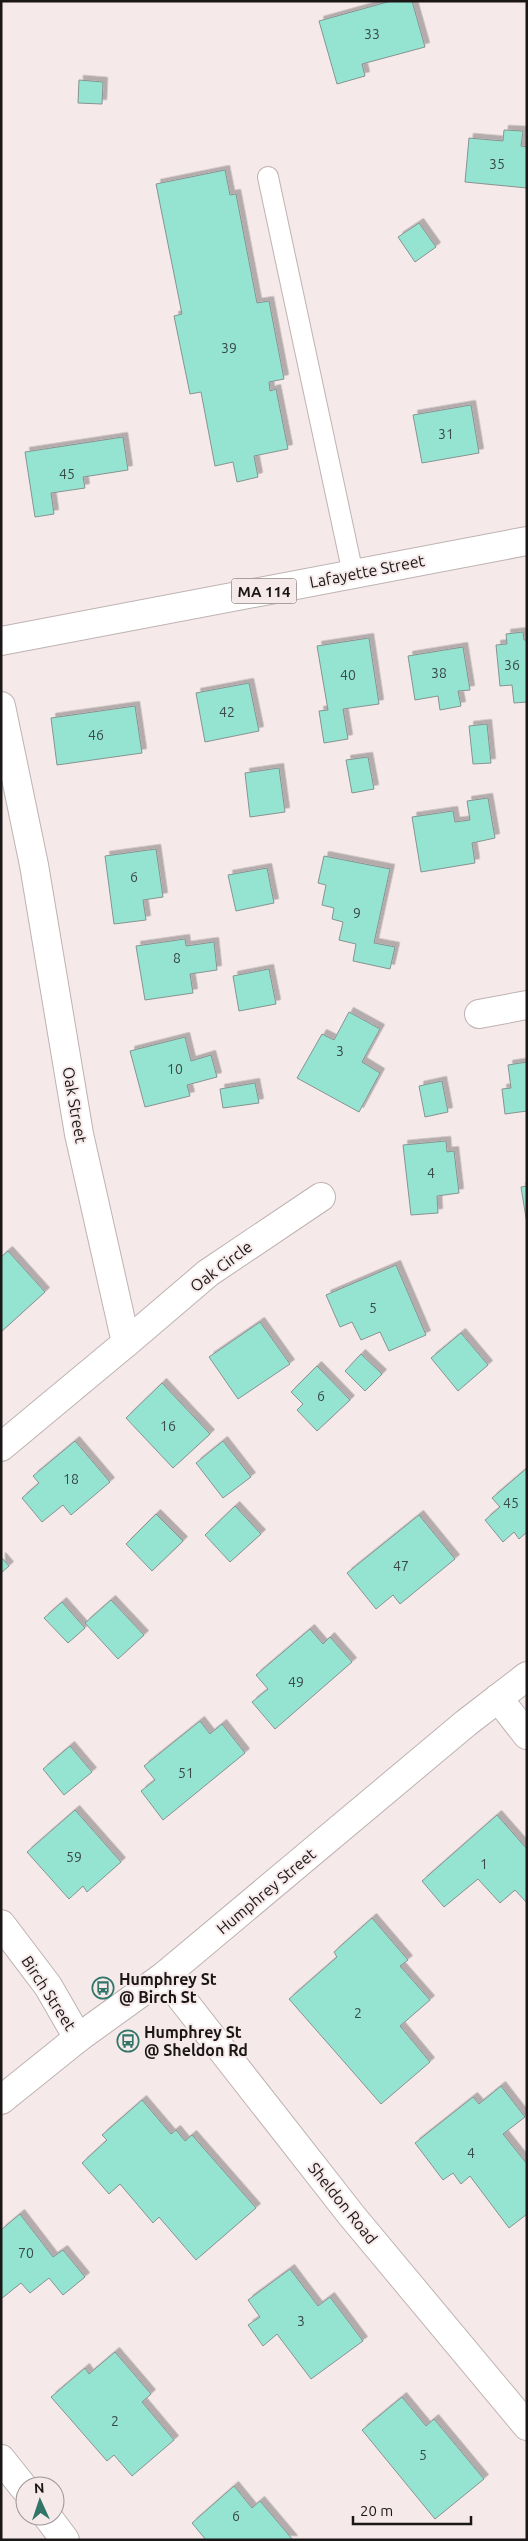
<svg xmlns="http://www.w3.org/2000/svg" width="528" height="2541" font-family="Ubuntu,sans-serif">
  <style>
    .building { fill: #95e4d2; stroke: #879390; filter: url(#shadow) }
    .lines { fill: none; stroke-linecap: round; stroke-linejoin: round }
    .lane-casing { stroke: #beb2b2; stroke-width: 22 }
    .street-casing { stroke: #beb2b2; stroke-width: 30 }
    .primary-casing { stroke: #beb2b2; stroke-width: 30 }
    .lane { stroke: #fff; stroke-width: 20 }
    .street { stroke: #fff; stroke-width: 28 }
    .primary { stroke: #fff; stroke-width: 28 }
    .labels { text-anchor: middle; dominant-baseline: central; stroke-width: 4; stroke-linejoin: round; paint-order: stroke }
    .number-label { font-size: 14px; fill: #3a4a46 }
    .shield { fill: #f6e9ea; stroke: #5d5656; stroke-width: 1 }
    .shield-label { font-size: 15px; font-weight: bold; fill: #1b1717 }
    .street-label { font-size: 16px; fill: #1b1717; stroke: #f6e9ea }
    .poi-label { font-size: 16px; font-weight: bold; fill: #1b1717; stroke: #f6e9ea; text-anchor: start }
  </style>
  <defs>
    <filter id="shadow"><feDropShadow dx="4.5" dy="-4.5" stdDeviation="0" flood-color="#0004"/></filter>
  </defs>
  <rect width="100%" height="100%" fill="#f6e9ea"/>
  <g class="building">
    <polygon points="391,1 412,1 425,47 362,64 365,76 337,84 319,21"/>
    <polygon points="79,80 103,82 102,104 78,103"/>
    <polygon points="504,130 523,131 521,146 527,147 527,188 465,182 469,138 503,141"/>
    <polygon points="225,170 230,195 236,194 257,303 269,301 284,379 269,382 270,391 276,389 288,449 254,456 258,477 237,482 233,462 215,466 201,392 190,394 174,316 182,314 156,184"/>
    <polygon points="419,223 436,247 415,262 398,237"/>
    <polygon points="471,405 479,453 422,463 413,415"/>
    <polygon points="123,437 128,470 83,477 85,488 51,493 54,514 35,517 25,452"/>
    <polygon points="523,632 524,640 527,640 527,702 514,703 512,685 500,686 496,645 507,644 506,634"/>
    <polygon points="369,638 379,704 343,709 348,739 324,743 319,711 328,710 317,646"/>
    <polygon points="463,647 470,690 458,691 461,706 440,710 438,696 415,700 408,656"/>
    <polygon points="249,683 259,731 205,742 196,693"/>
    <polygon points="135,706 142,753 57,765 51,718"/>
    <polygon points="487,724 491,763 473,764 469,726"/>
    <polygon points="368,757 374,789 352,793 346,760"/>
    <polygon points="279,768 285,812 250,817 245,773"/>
    <polygon points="488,798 495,838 472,843 475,863 421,872 412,817 453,811 455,822 470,820 467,801"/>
    <polygon points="156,849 163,897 143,900 146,920 114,924 105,856"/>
    <polygon points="324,856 390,869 374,943 395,947 390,969 353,961 356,944 339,940 343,922 332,919 334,908 322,905 326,885 318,883"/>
    <polygon points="267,868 274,903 236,911 228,875"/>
    <polygon points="185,939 186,946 214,942 217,970 190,974 193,993 145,1000 136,946"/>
    <polygon points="269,969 276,1004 239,1011 233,976"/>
    <polygon points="349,1012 380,1029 362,1062 380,1073 359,1112 297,1078 322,1034 334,1040"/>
    <polygon points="185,1037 191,1061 211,1055 217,1077 187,1085 190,1096 145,1107 130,1051"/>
    <polygon points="527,1062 527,1111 505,1114 502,1089 511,1088 508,1065"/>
    <polygon points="442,1081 448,1112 425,1117 419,1086"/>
    <polygon points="255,1083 259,1103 223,1108 220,1089"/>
    <polygon points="446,1141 447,1152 454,1151 459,1193 437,1196 438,1213 411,1215 403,1145"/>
    <polygon points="527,1186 527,1224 521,1187"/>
    <polygon points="8,1251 45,1292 1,1332 1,1257"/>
    <polygon points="396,1265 426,1335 389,1351 380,1332 361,1340 352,1322 340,1327 326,1295"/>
    <polygon points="260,1322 290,1364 238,1399 209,1357"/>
    <polygon points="461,1333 488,1365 458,1391 431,1358"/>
    <polygon points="361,1354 382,1374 365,1391 345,1371"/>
    <polygon points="317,1366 350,1400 317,1431 297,1410 303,1404 291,1392"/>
    <polygon points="162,1383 210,1434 173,1468 126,1418"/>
    <polygon points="75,1441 110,1482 71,1515 63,1505 42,1522 22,1498 39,1483 33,1476"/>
    <polygon points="223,1441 251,1477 223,1498 196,1463"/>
    <polygon points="527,1468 527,1532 519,1539 514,1532 503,1542 485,1520 500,1507 492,1498"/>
    <polygon points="235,1506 261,1534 230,1562 205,1535"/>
    <polygon points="156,1514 183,1541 152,1571 126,1544"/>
    <polygon points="419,1515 455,1559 400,1604 393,1595 376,1609 347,1573"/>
    <polygon points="1,1557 9,1566 1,1573"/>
    <polygon points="111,1600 144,1635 118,1659 85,1623"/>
    <polygon points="62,1602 85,1628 68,1643 44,1618"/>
    <polygon points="310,1629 323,1644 330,1637 352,1662 275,1729 252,1702 268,1689 256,1675"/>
    <polygon points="200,1721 210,1734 222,1724 245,1753 163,1820 141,1791 155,1780 144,1766"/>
    <polygon points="70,1746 92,1772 64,1795 43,1769"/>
    <polygon points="75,1810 121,1862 87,1892 83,1886 69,1899 27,1852"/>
    <polygon points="497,1815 527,1849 527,1903 515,1890 500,1903 478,1879 444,1907 422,1881"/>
    <polygon points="372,1918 408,1960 400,1966 430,2000 400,2026 430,2062 381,2104 289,1999 337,1957 334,1952"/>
    <polygon points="501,2086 525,2117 503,2134 527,2164 527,2214 509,2228 470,2176 461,2184 453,2173 443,2180 415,2143 473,2097 479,2104"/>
    <polygon points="142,2100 171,2134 176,2130 185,2141 192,2135 256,2208 196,2260 159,2217 153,2223 120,2184 109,2194 82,2163 107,2140 102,2135"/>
    <polygon points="20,2214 53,2257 63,2250 85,2277 63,2295 49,2278 30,2293 21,2283 1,2299 1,2230"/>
    <polygon points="290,2269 318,2306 330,2297 363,2341 311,2379 277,2334 263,2346 248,2325 260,2317 248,2300"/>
    <polygon points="115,2352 151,2394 142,2402 174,2440 132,2476 114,2455 107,2461 51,2397 85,2368 89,2374"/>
    <polygon points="402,2397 426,2426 434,2419 484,2479 435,2519 362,2430"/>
    <polygon points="234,2486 252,2508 260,2501 293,2540 206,2540 192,2523"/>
  </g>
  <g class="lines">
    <g class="lane-casing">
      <polyline id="lane" points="268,177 353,574"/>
    </g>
    <g class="street-casing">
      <g id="street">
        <polyline points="1,706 34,865 79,1134 126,1343 1,1447"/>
        <polyline points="479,1014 527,1005"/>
        <polyline points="126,1343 208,1273 321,1197"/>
        <polyline points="498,1698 527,1735"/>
        <polyline points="1,1924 48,1986 78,2038"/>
        <polyline points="164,1976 352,2216 527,2426"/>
        <polyline points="1,2459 25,2489"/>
        <polyline points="47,2516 65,2540"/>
      </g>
    </g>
    <g class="primary-casing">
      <g id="primary">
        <polyline points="1,641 527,541"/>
        <polyline points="1,2100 78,2038 164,1976 466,1723 527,1676"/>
      </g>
    </g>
    <use href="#lane" class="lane"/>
    <use href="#street" class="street"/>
    <use href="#primary" class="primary"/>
  </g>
  <defs>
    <g id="bus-ring" transform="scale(1.125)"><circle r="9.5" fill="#f6e9ea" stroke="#317568" stroke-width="1.5"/><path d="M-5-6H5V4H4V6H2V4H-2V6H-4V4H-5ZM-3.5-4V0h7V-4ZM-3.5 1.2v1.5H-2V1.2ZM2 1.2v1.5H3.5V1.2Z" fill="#317568"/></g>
  </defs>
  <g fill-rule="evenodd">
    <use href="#bus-ring" x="103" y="1988"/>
    <use href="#bus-ring" x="128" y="2041"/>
  </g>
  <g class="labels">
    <g class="number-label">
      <text x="372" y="34">33</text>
      <text x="497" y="164">35</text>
      <text x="229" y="348">39</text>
      <text x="446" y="434">31</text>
      <text x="67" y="474">45</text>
      <text x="512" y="665">36</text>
      <text x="439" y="673">38</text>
      <text x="348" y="675">40</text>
      <text x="227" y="712">42</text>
      <text x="96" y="735">46</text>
      <text x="134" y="877">6</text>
      <text x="357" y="913">9</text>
      <text x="177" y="958">8</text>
      <text x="340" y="1051">3</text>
      <text x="175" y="1069">10</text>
      <text x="431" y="1173">4</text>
      <text x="373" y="1308">5</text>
      <text x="321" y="1396">6</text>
      <text x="168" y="1426">16</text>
      <text x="71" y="1479">18</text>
      <text x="511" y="1503">45</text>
      <text x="401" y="1566">47</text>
      <text x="296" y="1682">49</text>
      <text x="186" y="1773">51</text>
      <text x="74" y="1857">59</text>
      <text x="484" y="1864">1</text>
      <text x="358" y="2013">2</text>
      <text x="471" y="2153">4</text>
      <text x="26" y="2253">70</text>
      <text x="301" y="2321">3</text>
      <text x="115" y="2421">2</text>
      <text x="423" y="2455">5</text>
      <text x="236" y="2516">6</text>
    </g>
    <rect class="shield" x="231.5" y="578.5" width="65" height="25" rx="4"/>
    <g class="shield-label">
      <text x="264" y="591">MA 114</text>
    </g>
    <g class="street-label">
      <text transform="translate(367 571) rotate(-11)">Lafayette Street</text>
      <text transform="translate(75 1105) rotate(80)">Oak Street</text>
      <text transform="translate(221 1266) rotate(-37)">Oak Circle</text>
      <text transform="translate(266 1891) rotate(-40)">Humphrey Street</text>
      <text transform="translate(49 1993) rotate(57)">Birch Street</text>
      <text transform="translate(343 2203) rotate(51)">Sheldon Road</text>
    </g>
    <g class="poi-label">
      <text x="119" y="1979">Humphrey St<tspan x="119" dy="18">@ Birch St</tspan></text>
      <text x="144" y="2032">Humphrey St<tspan x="144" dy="18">@ Sheldon Rd</tspan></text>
    </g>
  </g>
  <rect width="528" height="2541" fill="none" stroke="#1b1717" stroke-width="5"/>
  <g transform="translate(40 2501) rotate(357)"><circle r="24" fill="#f6e9ea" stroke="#9e9596"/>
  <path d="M0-4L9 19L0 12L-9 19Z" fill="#317568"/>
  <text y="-8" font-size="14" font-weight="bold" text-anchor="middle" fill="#1b1717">N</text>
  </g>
  <path d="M353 2516v8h118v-8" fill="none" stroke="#1b1717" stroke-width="2.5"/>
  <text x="360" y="2516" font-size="15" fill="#1b1717" stroke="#f6e9ea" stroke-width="4" paint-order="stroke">20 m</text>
</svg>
